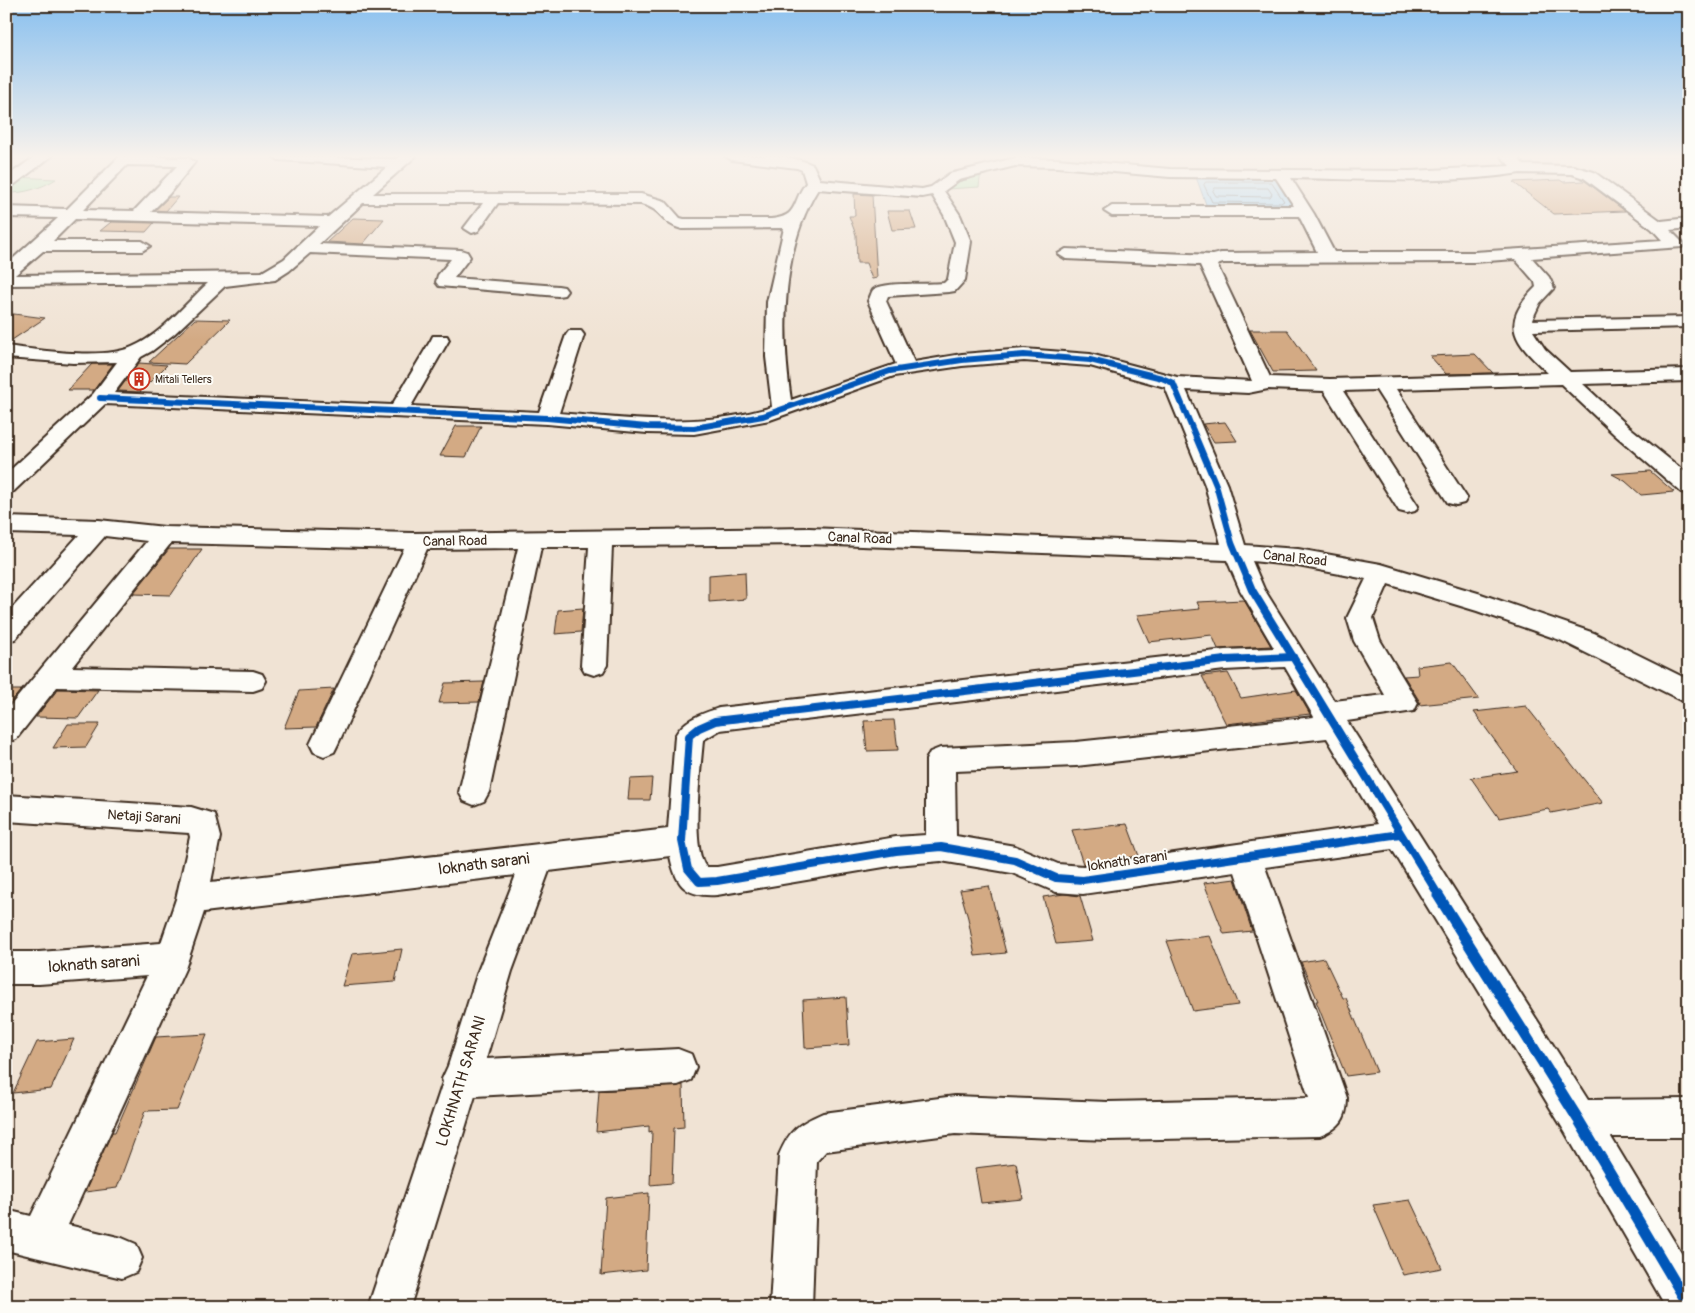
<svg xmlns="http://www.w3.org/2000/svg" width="1695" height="1313" font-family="Pangolin,sans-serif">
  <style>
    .green { fill: #a7e5ad; stroke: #718866 }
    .water { fill: #9ad3fa; stroke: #748fa2 }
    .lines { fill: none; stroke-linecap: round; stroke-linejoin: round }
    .shore { stroke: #616e76; stroke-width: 1 }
    .building { fill: #d3aa84; stroke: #3b2a1e }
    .minor-casing { stroke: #3b2a1e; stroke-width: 4 }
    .minor { fill: #fdfcf7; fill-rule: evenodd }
    .cycleway-far2-casing { stroke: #fdfcf7; stroke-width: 9 }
    .cycleway-far1-casing { stroke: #fdfcf7; stroke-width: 11 }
    .cycleway-casing { stroke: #fdfcf7; stroke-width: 14 }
    .cycleway-far2 { stroke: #0057b8; stroke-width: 6 }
    .cycleway-far1 { stroke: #0057b8; stroke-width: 8 }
    .cycleway { stroke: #0057b8; stroke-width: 11 }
    .labels { text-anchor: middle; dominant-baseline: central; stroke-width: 4; stroke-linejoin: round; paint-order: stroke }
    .far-poi-label { font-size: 11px; fill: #3b2a1e; stroke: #fdfcf7; text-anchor: start }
    .street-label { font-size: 14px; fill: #3b2a1e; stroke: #fdfcf7 }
    .near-street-label { font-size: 16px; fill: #3b2a1e; stroke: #fdfcf7 }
  </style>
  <rect width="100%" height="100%" fill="#f0e3d4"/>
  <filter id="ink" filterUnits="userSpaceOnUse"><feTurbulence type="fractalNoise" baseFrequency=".02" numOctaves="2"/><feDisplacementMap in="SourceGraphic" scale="10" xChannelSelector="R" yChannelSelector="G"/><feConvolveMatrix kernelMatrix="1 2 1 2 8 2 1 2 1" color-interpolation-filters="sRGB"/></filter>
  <g filter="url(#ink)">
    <g class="green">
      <polygon points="981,170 979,187 947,189 942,185"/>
      <path d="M 16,177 L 56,179 C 42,188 22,194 6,193 L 6,183 Z"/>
    </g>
    <polygon class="water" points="1196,177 1275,177 1295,208 1207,207"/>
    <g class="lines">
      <g class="shore">
        <polygon points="1206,182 1271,182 1284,201 1281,203 1212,202 1204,185"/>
        <polygon points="1215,188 1268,188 1272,194 1270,197 1216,196 1213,191"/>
      </g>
    </g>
    <g class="building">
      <polygon points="1560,180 1563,182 1585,181 1625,211 1554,214 1513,182"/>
      <polygon points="854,194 872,195 877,278 872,279 866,263 857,263 856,235 849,216 855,216"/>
      <polygon points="169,197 178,197 166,211 155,210"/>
      <polygon points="887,211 910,211 916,229 892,230"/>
      <polygon points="353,218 384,219 363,244 327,242"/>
      <polygon points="111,222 154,223 146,232 100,231"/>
      <polygon points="6,313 45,318 6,344"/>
      <polygon points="195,319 230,320 185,364 149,362"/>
      <polygon points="1250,330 1287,330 1316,371 1273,372"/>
      <polygon points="1475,354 1493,373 1446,374 1430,356"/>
      <polygon points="139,363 167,365 140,392 118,391"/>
      <polygon points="92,364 113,364 94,390 68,390"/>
      <polygon points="1225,422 1237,441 1214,442 1203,424"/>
      <polygon points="456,426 481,426 466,457 440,456"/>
      <polygon points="1650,471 1674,492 1641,495 1625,481 1612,474"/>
      <polygon points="169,549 202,549 171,595 133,594"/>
      <polygon points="745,572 746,599 709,602 709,575"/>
      <polygon points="1244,600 1271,646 1218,649 1212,635 1149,642 1137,615 1200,609 1197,602"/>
      <polygon points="583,608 581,632 555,634 558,610"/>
      <polygon points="1452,662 1479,699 1419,705 1420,702 1404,676 1418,675 1417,666"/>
      <polygon points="1228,673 1241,698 1296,690 1310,714 1226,724 1202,676"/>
      <polygon points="484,682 479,702 439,703 445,683"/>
      <polygon points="58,689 98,690 78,718 36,717"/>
      <polygon points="334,689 316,727 284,728 299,691"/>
      <polygon points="6,690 21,690 6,708"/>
      <polygon points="1526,706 1582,777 1603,803 1551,813 1548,809 1499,818 1471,778 1517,771 1474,712"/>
      <polygon points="894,720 898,750 867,751 864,721"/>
      <polygon points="68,724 100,724 86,747 53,748"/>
      <polygon points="652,778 650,800 628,800 630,779"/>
      <polygon points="1127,824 1139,856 1083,864 1072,830"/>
      <polygon points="1235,879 1252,931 1224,934 1204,883"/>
      <polygon points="989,886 1006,953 975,956 968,918 960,890"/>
      <polygon points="1064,894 1080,896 1093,941 1056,944 1043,897"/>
      <polygon points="1210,936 1238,1005 1193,1011 1167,941"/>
      <polygon points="402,949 395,982 342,986 352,954"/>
      <polygon points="1324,958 1343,998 1346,998 1377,1072 1346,1076 1316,1001 1318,1001 1301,962"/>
      <polygon points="846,997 849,1045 805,1048 803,1000"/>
      <polygon points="207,1034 177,1110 145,1111 117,1188 85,1192 112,1132 115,1132 156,1037"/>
      <polygon points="74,1039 51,1089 13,1093 37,1042"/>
      <polygon points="683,1085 684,1127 674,1128 672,1183 650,1185 652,1131 649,1132 649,1126 596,1132 599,1091"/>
      <polygon points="1016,1163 1023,1199 981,1203 975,1168"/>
      <polygon points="649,1193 646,1270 601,1275 606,1198"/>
      <polygon points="1410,1200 1442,1268 1403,1275 1373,1205"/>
    </g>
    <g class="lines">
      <g class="minor-casing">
        <g id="minor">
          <polygon points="36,156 52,156 11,187 6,188 6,177"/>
          <path d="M 120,156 L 188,158 L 195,162 L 169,194 L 151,212 L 328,217 L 387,167 L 279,160 L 272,156 L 397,159 L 400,156 L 416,156 L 373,194 L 641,194 L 665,201 L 680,218 L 684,219 L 771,219 C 799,217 792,201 806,183 L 802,170 L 797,168 L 732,160 L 725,156 C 753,156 787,152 813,165 L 820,180 L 922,189 L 931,187 L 949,174 L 1015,158 L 1058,159 L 1170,169 L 1410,171 L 1510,166 L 1501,156 L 1516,156 L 1524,165 L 1573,166 L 1594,172 L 1661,221 L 1689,218 L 1689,228 L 1670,230 L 1684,244 L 1682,247 L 1532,258 L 1549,277 L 1554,288 L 1540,303 L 1532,320 L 1689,317 L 1689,327 L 1533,331 L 1545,349 L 1570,372 L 1689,369 L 1689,381 L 1583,384 L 1628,426 L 1689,475 L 1689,494 L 1681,492 L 1614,434 L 1561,384 L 1396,389 L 1467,498 L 1464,503 L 1456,505 L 1448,503 L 1376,390 L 1343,391 L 1418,506 L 1415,511 L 1407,513 L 1399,511 L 1324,391 L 1268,389 L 1248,393 L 1186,390 L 1227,485 L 1245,545 L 1298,549 L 1381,564 L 1478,593 L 1594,633 L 1689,680 L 1689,704 L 1560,640 L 1477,611 L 1388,584 L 1373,618 L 1380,640 L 1418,703 L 1414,711 L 1347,721 L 1588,1100 L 1689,1099 L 1689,1137 L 1611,1137 L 1689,1266 L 1689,1307 L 1666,1307 L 1565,1132 L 1392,849 L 1265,867 L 1347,1098 C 1347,1120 1339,1128 1320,1136 L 1108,1140 L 955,1134 L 826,1151 L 817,1161 L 812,1307 L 770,1307 L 779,1155 C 790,1129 798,1124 823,1113 L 955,1096 L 1108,1102 L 1309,1098 L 1235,872 L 1083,894 L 1056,892 L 1012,873 L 941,861 L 896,865 L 717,895 C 686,897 676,886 670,856 L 549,871 L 512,971 L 486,1059 L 678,1049 L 691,1054 L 696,1067 L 691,1080 L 678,1085 L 475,1096 L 410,1307 L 368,1307 L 443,1082 L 442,1079 L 448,1066 L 478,971 L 516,875 L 204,912 L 185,969 L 68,1225 L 122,1238 L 136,1244 L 142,1258 L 136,1272 L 122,1278 L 6,1250 L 6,1210 L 31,1216 L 147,976 L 39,984 L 6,984 L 6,952 L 39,952 L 161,943 L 176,899 L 190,837 L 189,833 L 6,821 L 6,795 L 191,807 L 214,814 L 220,837 L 211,882 L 668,829 L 675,736 C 684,719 701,714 719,708 L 1225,650 L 1274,648 L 1240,590 L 1227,560 L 809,544 L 612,546 L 607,665 L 603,672 L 594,675 L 585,672 L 581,665 L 589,547 L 541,547 L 489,792 L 484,801 L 474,805 L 464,801 L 459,792 L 518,548 L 427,549 L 338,744 L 334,752 L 324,756 L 314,752 L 310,744 L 404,549 L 171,543 L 72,667 L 253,671 L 262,674 L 266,681 L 262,688 L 253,691 L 57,687 L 16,739 L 6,742 L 6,711 L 147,541 L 105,536 L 15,639 L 6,641 L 6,615 L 79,535 L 6,533 L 6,517 L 99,520 L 165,527 L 412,533 L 809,528 L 1221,544 L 1205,485 L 1165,387 L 1090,366 L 1024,361 L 962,366 L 894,376 L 770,420 L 694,434 L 647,433 L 547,424 L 105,404 L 14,491 L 6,493 L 6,474 L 93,394 L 117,362 L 73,363 L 6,358 L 6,346 C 39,350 102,360 132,347 C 161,335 185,304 208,283 L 6,285 L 6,265 L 58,218 L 6,217 L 6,207 L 67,209 ZM 127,165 L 177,166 L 134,211 L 83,210 ZM 1015,166 L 1058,167 L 1170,177 L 1276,178 L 1294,206 L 1112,206 L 1104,211 L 1112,216 L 1299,216 L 1317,252 L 1221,253 L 1213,255 L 1066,249 L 1058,254 L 1066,259 L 1200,265 L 1252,381 L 1177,377 L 1090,354 L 1024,349 L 962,354 L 914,362 L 886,301 L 888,296 L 949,292 L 955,291 L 965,280 L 971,242 L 960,215 L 944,191 L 959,180 ZM 1520,173 L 1572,174 L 1584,178 L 1652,229 L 1662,240 L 1474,252 L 1334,252 L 1314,214 L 1291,178 C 1366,179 1445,185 1520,173 ZM 818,189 L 922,197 L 932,195 L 944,215 L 955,242 L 948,279 L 944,283 C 928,285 883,281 873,290 C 871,293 870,298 868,301 L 896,364 L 791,400 C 781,332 781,249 818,189 ZM 363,203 L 483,203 L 464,228 L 472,233 L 478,231 L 498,203 L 641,204 C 664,210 660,223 682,229 L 784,228 L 767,302 L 766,357 L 772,407 C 700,429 631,419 559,413 L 584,335 L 581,331 L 569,331 L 566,335 L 539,412 L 411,406 L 449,340 L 447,336 L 433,336 L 431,340 L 392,405 L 114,393 L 141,357 L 152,351 L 174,334 L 225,286 L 275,280 L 289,271 L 310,253 L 451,259 L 438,275 L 436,282 L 439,286 L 558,296 L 564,295 L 567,291 L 564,287 L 558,286 L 454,278 L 470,257 L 467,252 L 461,250 L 319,244 ZM 75,219 L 319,226 L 284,259 L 262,272 L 15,275 L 43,251 L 142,251 L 150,246 L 142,241 L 53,241 ZM 1515,259 L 1535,282 L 1536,287 C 1498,325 1515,342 1548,373 L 1330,379 L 1270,377 L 1217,265 L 1223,263 L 1474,262 ZM 1252,561 L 1298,566 L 1366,579 L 1347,618 L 1354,641 L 1385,695 L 1334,701 L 1264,589 ZM 1285,667 L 1314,717 L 1076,742 L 940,748 L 930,752 L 926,760 L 926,835 L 896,837 L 717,867 L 706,867 C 690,849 701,767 703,740 L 720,730 L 1225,670 ZM 1327,738 L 1378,824 L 1083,866 L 1058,864 L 1015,846 L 956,836 L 955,771 L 1076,766 Z"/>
        </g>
      </g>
      <use href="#minor" class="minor"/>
      <g class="cycleway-far2-casing">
        <polyline id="cycleway-far2" points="100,398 547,418 647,427 694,428 763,416 890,371 962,360 1024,355 1090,360 1162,378 1173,383 1216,485 1232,543 1247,579"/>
      </g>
      <g class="cycleway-far1-casing">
        <g id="cycleway-far1">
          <polyline points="1247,578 1252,590 1439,896"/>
          <polyline points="1293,657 1225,660 715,721 699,728 689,736 682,841 688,869 699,882 717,881 896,851 941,847 1015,860 1056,878 1083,880 1400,834"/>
        </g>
      </g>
      <g class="cycleway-casing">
        <polyline id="cycleway" points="1438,895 1578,1119 1689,1306"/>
      </g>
      <use href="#cycleway-far2" class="cycleway-far2"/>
      <use href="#cycleway-far1" class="cycleway-far1"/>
      <use href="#cycleway" class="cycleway"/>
    </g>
  </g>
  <linearGradient id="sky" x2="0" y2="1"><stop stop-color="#89c0ef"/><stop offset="0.46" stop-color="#f8f2ec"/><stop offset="1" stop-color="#f8f2ec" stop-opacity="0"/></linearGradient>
  <rect width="1695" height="340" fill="url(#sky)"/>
  <defs>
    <g id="building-ring" transform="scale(1.125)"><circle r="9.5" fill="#fdfcf7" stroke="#c8321e" stroke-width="1.5"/><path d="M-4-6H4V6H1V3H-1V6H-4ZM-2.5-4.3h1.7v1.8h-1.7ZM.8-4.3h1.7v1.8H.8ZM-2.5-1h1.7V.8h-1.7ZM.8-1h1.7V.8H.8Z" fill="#c8321e"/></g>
  </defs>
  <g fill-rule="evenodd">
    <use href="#building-ring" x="139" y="379"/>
  </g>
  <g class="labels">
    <g class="far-poi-label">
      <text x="155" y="379">Mitali Tellers</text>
    </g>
    <g class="street-label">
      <text transform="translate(860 538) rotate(2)">Canal Road</text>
      <text transform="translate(455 541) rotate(-1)">Canal Road</text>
      <text transform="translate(1295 558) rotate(6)">Canal Road</text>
      <text transform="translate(144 817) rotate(4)">Netaji Sarani</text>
      <text transform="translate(1127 861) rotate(-8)">loknath sarani</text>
    </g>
    <g class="near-street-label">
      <text transform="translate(484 864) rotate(-7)">loknath sarani</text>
      <text transform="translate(94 964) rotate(-4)">loknath sarani</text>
      <text transform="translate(461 1081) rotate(-73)">LOKHNATH SARANI</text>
    </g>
  </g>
  <rect width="1695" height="1313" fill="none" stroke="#fdfcf7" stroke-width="25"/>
  <rect x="12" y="12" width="1670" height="1288" fill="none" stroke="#3b2a1e" stroke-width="2" filter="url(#ink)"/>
</svg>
